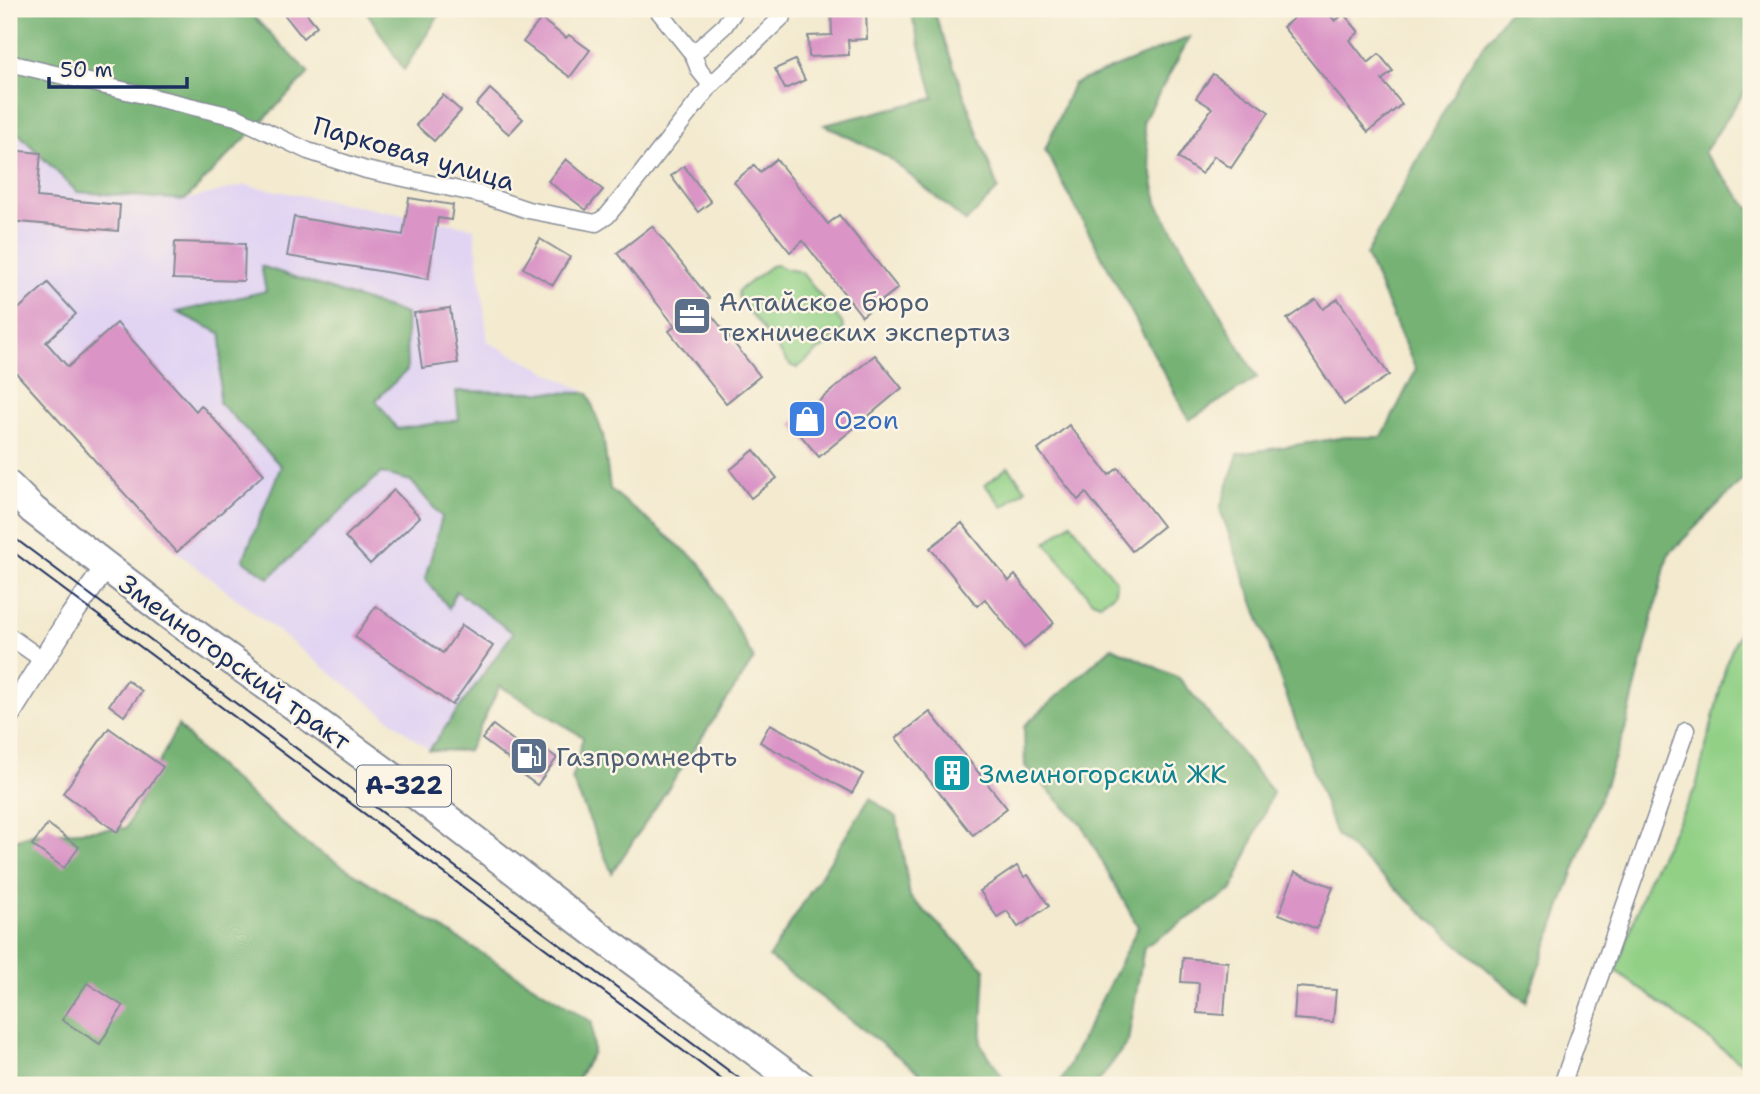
<svg xmlns="http://www.w3.org/2000/svg" width="1760" height="1094" font-family="'Shantell Sans',sans-serif">
  <style>
    .built { fill: #e1d4f3 }
    .green { fill: #92d086; stroke: #568072; stroke-width: 2 }
    .forest { fill: #75b273; stroke: #487068; stroke-width: 2 }
    .building { fill: #da94c6 }
    .lines { fill: none; stroke-linecap: round; stroke-linejoin: round }
    .street-casing { stroke: #878c96; stroke-width: 19 }
    .secondary-casing { stroke: #878c96; stroke-width: 24 }
    .highway-casing { stroke: #878c96; stroke-width: 32 }
    .street { stroke: #fff; stroke-width: 16 }
    .secondary { stroke: #fff; stroke-width: 21 }
    .highway { stroke: #fff; stroke-width: 28 }
    .tram { stroke: #1b2f5e; stroke-width: 2 }
    .labels { text-anchor: middle; dominant-baseline: central; stroke-width: 5; stroke-linejoin: round; paint-order: stroke }
    .shield { fill: #fcf5e5; stroke: #5e6a86; stroke-width: 2 }
    .shield-label { font-size: 24px; font-weight: bold; fill: #1b2f5e }
    .street-label { font-size: 26px; fill: #1b2f5e; stroke: #fcf5e5 }
    .service-label { font-size: 26px; fill: #4e5e75; stroke: #fcf5e5; text-anchor: start }
    .shop-label { font-size: 26px; fill: #366cbe; stroke: #fcf5e5; text-anchor: start }
    .culture-label { font-size: 26px; fill: #0d838f; stroke: #fcf5e5; text-anchor: start }
  </style>
  <rect width="100%" height="100%" fill="#fcf5e5"/>
  <filter id="ink" filterUnits="userSpaceOnUse"><feTurbulence type="fractalNoise" baseFrequency=".0143" numOctaves="2"/><feDisplacementMap in="SourceGraphic" scale="14" xChannelSelector="R" yChannelSelector="G"/><feConvolveMatrix kernelMatrix="1 2 1 2 8 2 1 2 1" color-interpolation-filters="sRGB"/></filter>
  <filter id="wash" filterUnits="userSpaceOnUse"><feTurbulence type="fractalNoise" baseFrequency=".00686" numOctaves="4" result="noise"/><feDisplacementMap in="SourceGraphic" scale="28" xChannelSelector="R" yChannelSelector="G"/><feGaussianBlur stdDeviation="1.57" result="paint"/><feColorMatrix in="noise" values="0 0 0 0 0 0 0 0 0 0 0 0 0 0 0 0 0 1.4 0 .05"/><feComposite in="paint" operator="in"/></filter>
  <g filter="url(#wash)">
    <rect width="100%" height="100%" fill="#f3eacf"/>
    <polygon class="built" points="9,130 185,200 245,185 474,228 488,342 588,393 513,633 429,750 177,552 9,365"/>
    <g class="green">
      <path d="M 777,265 C 788,272 793,268 802,273 L 842,323 L 844,330 L 797,368 L 790,365 L 738,297 L 738,291 L 771,266 Z"/>
      <polygon points="1008,467 1026,489 1003,507 985,485"/>
      <polygon points="1071,523 1116,581 1115,593 1100,604 1092,601 1046,543"/>
      <polygon points="1751,604 1751,1070 1616,971 1648,879 1696,787 1727,661"/>
    </g>
    <g class="forest">
      <polygon points="9,9 246,9 309,73 185,200 77,192 17,132 9,130"/>
      <polygon points="365,9 443,9 404,70"/>
      <polygon points="910,9 933,9 998,189 966,222 887,156 824,125 934,98"/>
      <polygon points="1510,9 1751,9 1751,82 1704,153 1751,210 1751,471 1668,555 1625,730 1526,1002 1455,942 1336,835 1220,509 1238,454 1346,437 1382,437 1416,370 1366,255 1466,70"/>
      <polygon points="1190,37 1143,122 1157,203 1257,378 1189,420 1045,150 1073,84"/>
      <polygon points="261,266 406,314 407,370 376,400 397,429 459,420 456,391 588,393 603,435 610,489 701,564 754,659 612,873 572,779 583,737 500,686 468,751 429,750 513,633 456,591 449,608 425,579 442,517 411,481 381,473 269,578 243,560 281,466 219,402 222,334 177,312 266,291"/>
      <polygon points="1112,647 1179,678 1273,792 1232,890 1144,947 1128,1041 1096,1085 1059,1085 1138,927 1082,825 1025,766 1024,726"/>
      <polygon points="178,725 200,750 301,840 592,1022 593,1052 574,1085 9,1085 9,842 32,834 126,828"/>
      <polygon points="870,798 897,818 910,897 985,969 981,1044 1008,1085 935,1085 769,957"/>
    </g>
    <g id="blocks">
      <g class="building">
        <polygon points="280,9 303,9 317,26 303,38"/>
        <polygon points="866,9 867,39 848,40 849,55 809,57 808,36 832,35 831,10"/>
        <polygon points="1305,9 1325,9 1335,21 1344,14 1359,32 1350,40 1368,63 1379,54 1393,71 1382,80 1402,104 1368,132 1283,27"/>
        <polygon points="541,19 566,38 569,35 590,50 570,77 523,42"/>
        <polygon points="795,60 805,80 785,89 775,69"/>
        <polygon points="1213,74 1269,112 1231,168 1214,156 1202,174 1178,158 1212,108 1196,98"/>
        <polygon points="490,89 523,119 509,134 476,105"/>
        <polygon points="443,95 461,111 434,141 416,125"/>
        <polygon points="9,150 41,153 37,197 120,205 118,231 9,221"/>
        <polygon points="566,159 603,190 586,210 548,181"/>
        <polygon points="776,159 828,224 839,215 898,288 862,316 803,241 790,252 734,182 754,165 760,172"/>
        <polygon points="684,166 711,202 698,212 671,176"/>
        <polygon points="409,198 453,205 451,220 438,218 428,279 287,256 294,217 403,235"/>
        <polygon points="652,226 709,298 702,303 760,376 726,403 669,331 675,326 617,253"/>
        <polygon points="540,239 570,257 553,285 523,268"/>
        <polygon points="175,242 245,244 244,281 173,279"/>
        <polygon points="48,283 76,314 46,342 68,367 117,323 196,411 201,405 264,474 177,552 9,365 9,301 17,310"/>
        <polygon points="1316,299 1323,309 1338,299 1389,375 1344,405 1287,319"/>
        <polygon points="450,308 458,363 422,368 414,313"/>
        <polygon points="875,355 902,388 819,457 791,424"/>
        <polygon points="1069,425 1109,475 1118,468 1163,526 1132,551 1086,493 1078,500 1038,450"/>
        <polygon points="754,450 777,478 751,498 730,470"/>
        <polygon points="394,490 420,517 370,564 345,537"/>
        <polygon points="962,523 1009,581 1015,575 1054,623 1024,648 985,599 977,606 930,548"/>
        <polygon points="376,606 443,653 462,625 493,646 452,705 355,637"/>
        <polygon points="127,680 142,691 124,716 109,705"/>
        <polygon points="930,712 1007,808 973,835 896,738"/>
        <polygon points="770,724 863,774 852,793 760,742"/>
        <polygon points="493,725 530,753 538,744 557,758 537,785 516,770 519,767 482,739"/>
        <polygon points="109,728 163,767 117,832 63,793"/>
        <polygon points="48,824 79,847 64,868 32,845"/>
        <polygon points="1017,866 1024,877 1028,875 1049,906 1018,927 1007,911 997,917 980,891"/>
        <polygon points="1295,872 1333,887 1317,929 1279,914"/>
        <polygon points="1183,958 1228,962 1224,1015 1197,1013 1199,983 1181,982"/>
        <polygon points="87,983 123,1006 100,1044 62,1020"/>
        <polygon points="1296,987 1336,990 1333,1022 1294,1019"/>
      </g>
    </g>
  </g>
  <g filter="url(#ink)">
    <use href="#blocks" fill-opacity="0" stroke="#878c96" stroke-width="2"/>
    <g class="lines">
      <g class="street-casing">
        <g id="street">
          <polyline points="693,54 724,26 736,9"/>
          <polyline points="9,63 236,117 308,151 366,170 483,195 528,210 596,223 607,216 638,178 711,85 699,70 693,54 657,9"/>
          <polyline points="711,85 783,16 783,9"/>
          <polyline points="9,636 43,660"/>
          <polyline points="1562,1085 1686,730"/>
        </g>
      </g>
      <g class="secondary-casing">
        <polyline id="secondary" points="9,715 69,619 106,567"/>
      </g>
      <g class="highway-casing">
        <polyline id="highway" points="9,486 33,510 172,617 406,787 594,932 801,1085"/>
      </g>
      <use href="#street" class="street"/>
      <use href="#secondary" class="secondary"/>
      <use href="#highway" class="highway"/>
      <g class="tram">
        <polyline points="9,534 748,1085"/>
        <polyline points="9,549 729,1085"/>
      </g>
    </g>
  </g>
  <defs>
    <g id="office-square" transform="scale(2.0125)"><rect x="-9" y="-9" width="18" height="18" rx="4" fill="#5c6f8a" stroke="#fcf5e5"/><path d="M-6-3h4V-5.5h4V-3h4V5H-6ZM-1-4.5V-3h2v-1.5ZM-6 0V1H6V0Z" fill="#fff"/></g>
    <g id="shop-square" transform="scale(2.0125)"><rect x="-9" y="-9" width="18" height="18" rx="4" fill="#3f7fe0" stroke="#fcf5e5"/><path d="M-5-2.5h2.3a2.7 3.5 0 0 1 5.4 0H5L5.5 6h-11ZM-1.5-2.5h3a1.5 2.3 0 0 0-3 0Z" fill="#fff"/></g>
    <g id="fuel-square" transform="scale(2.0125)"><rect x="-9" y="-9" width="18" height="18" rx="4" fill="#5c6f8a" stroke="#fcf5e5"/><path d="M-5.5-6h7V0h2V4h1.3V-2.5L3-4.5l.8-.8L6-3V5H2.5V1h-1V6h-7ZM-4.2-4.7v3.2H.2V-4.7Z" fill="#fff"/></g>
    <g id="building-square" transform="scale(2.0125)"><rect x="-9" y="-9" width="18" height="18" rx="4" fill="#0f9aa8" stroke="#fcf5e5"/><path d="M-4-6H4V6H1V3H-1V6H-4ZM-2.5-4.3h1.7v1.8h-1.7ZM.8-4.3h1.7v1.8H.8ZM-2.5-1h1.7V.8h-1.7ZM.8-1h1.7V.8H.8Z" fill="#fff"/></g>
  </defs>
  <g fill-rule="evenodd">
    <use href="#office-square" x="692" y="316"/>
    <use href="#shop-square" x="807" y="419"/>
    <use href="#fuel-square" x="529" y="756"/>
    <use href="#building-square" x="952" y="773"/>
  </g>
  <g class="labels">
    <rect class="shield" x="357" y="765.5" width="94" height="41" rx="5"/>
    <g class="shield-label">
      <text x="404" y="786">А-322</text>
    </g>
    <g class="street-label">
      <text transform="translate(414 153) rotate(16)">Парковая улица</text>
      <text transform="translate(235 662) rotate(36)">Змеиногорский тракт</text>
    </g>
    <g class="service-label">
      <text x="719" y="301">Алтайское бюро<tspan x="719" dy="30">технических экспертиз</tspan></text>
      <text x="556" y="756">Газпромнефть</text>
    </g>
    <g class="shop-label">
      <text x="834" y="419">Ozon</text>
    </g>
    <g class="culture-label">
      <text x="979" y="773">Змеиногорский ЖК</text>
    </g>
  </g>
  <rect width="1760" height="1094" fill="none" stroke="#fcf5e5" stroke-width="35"/>
  <path d="M49 77v10h138v-10" fill="none" stroke="#1b2f5e" stroke-width="3.5"/>
  <text x="60" y="77" font-size="21" fill="#1b2f5e" stroke="#fcf5e5" stroke-width="5" paint-order="stroke">50 m</text>
</svg>
